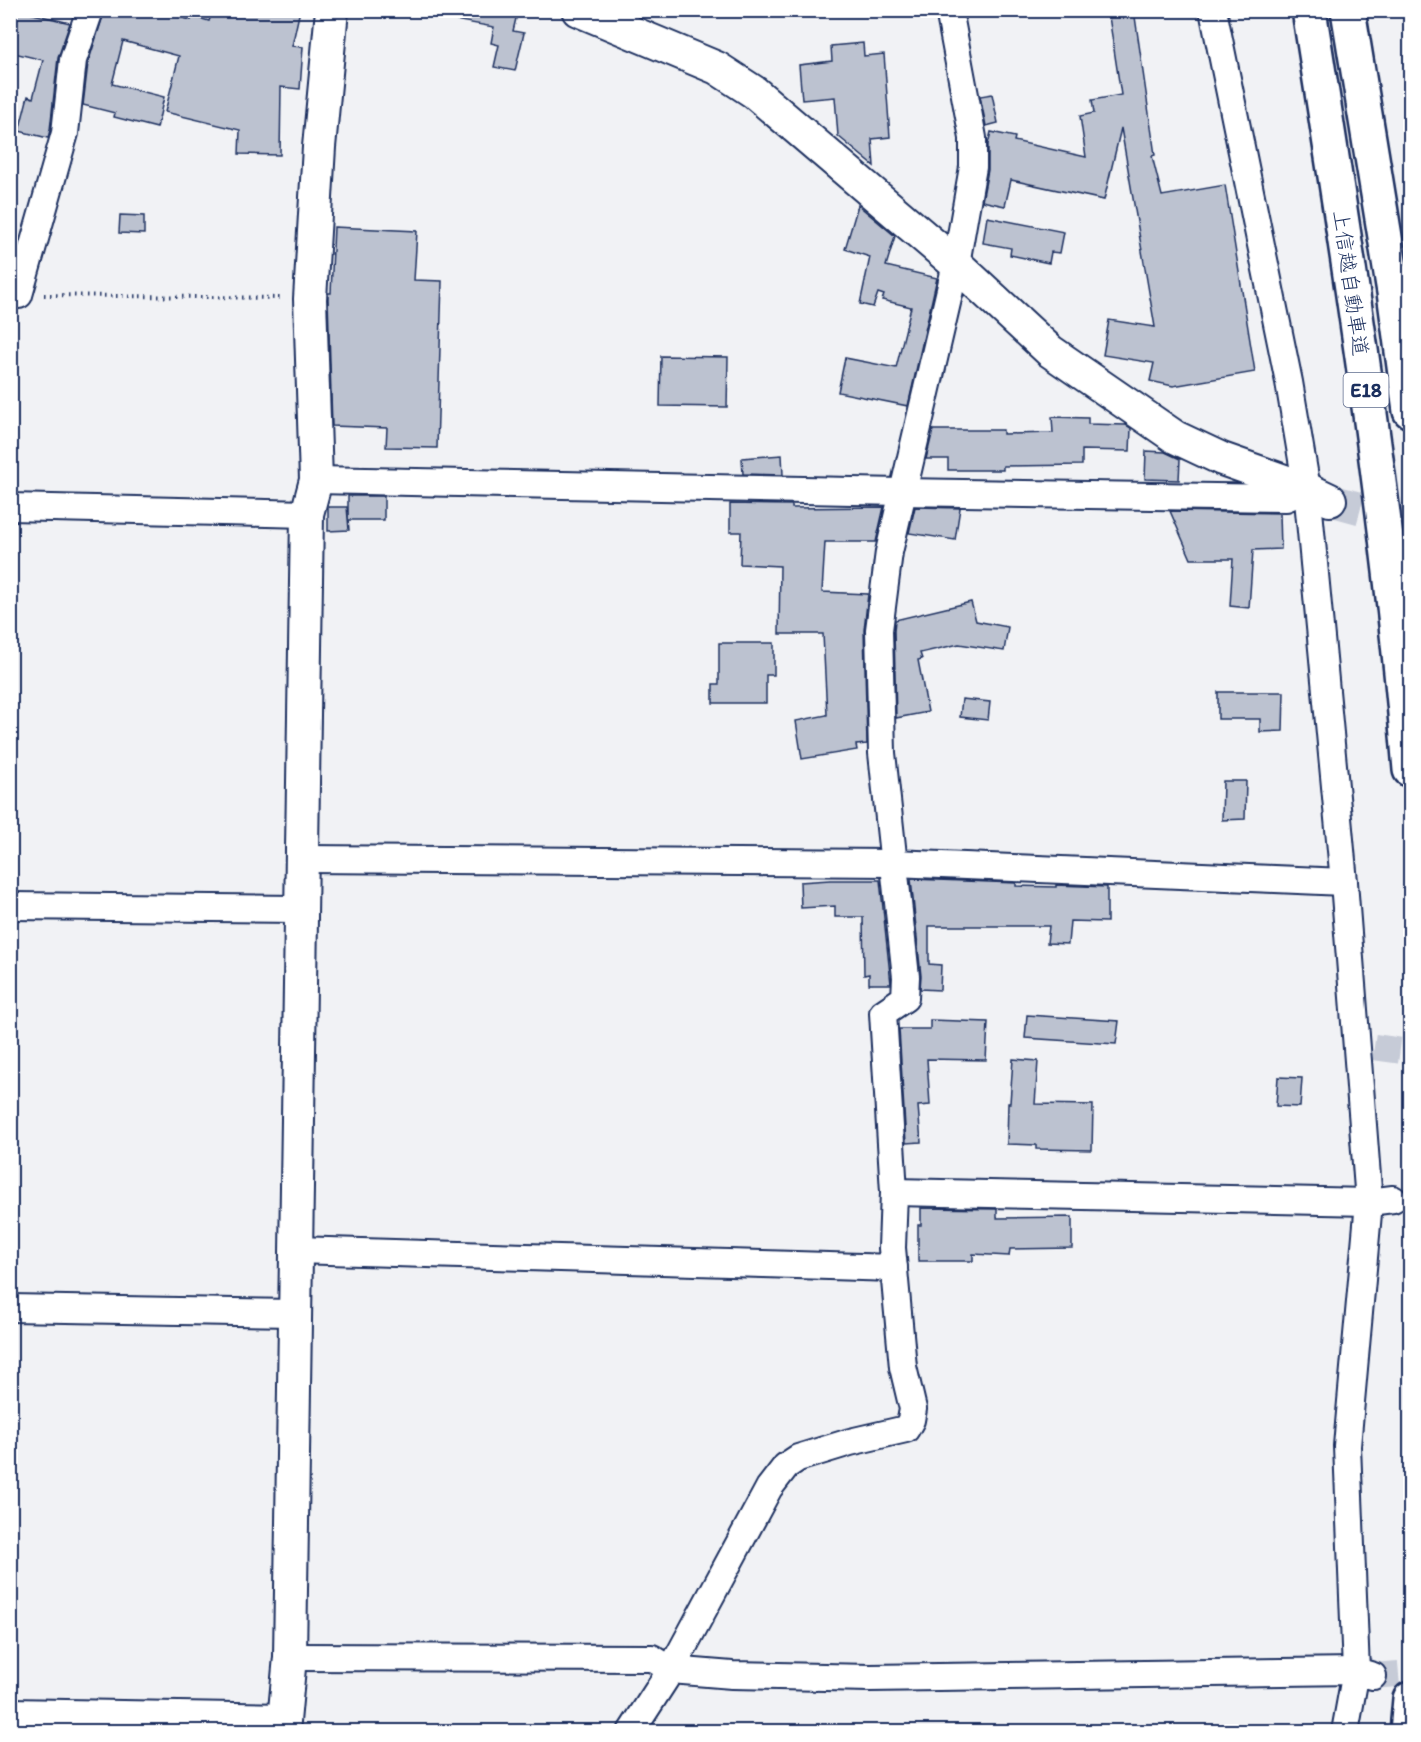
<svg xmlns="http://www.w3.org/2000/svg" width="1421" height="1742" font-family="Itim,'Klee One',sans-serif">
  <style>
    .building { fill: #bcc2d0; stroke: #1b2f5e; stroke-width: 1.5 }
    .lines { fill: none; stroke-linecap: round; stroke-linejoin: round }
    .minor-tunnel { stroke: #c6cbd7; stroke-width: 26; stroke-dasharray: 26 13; stroke-linecap: butt }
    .tertiary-tunnel { stroke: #c6cbd7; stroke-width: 32; stroke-dasharray: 32 16; stroke-linecap: butt }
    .minor-casing { stroke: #1b2f5e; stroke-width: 30 }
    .tertiary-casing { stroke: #1b2f5e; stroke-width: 36 }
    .motorway-casing { stroke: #1b2f5e; stroke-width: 38 }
    .path { stroke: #1b2f5e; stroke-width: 4; stroke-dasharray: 1.5 4.5; stroke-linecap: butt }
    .minor { stroke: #fff; stroke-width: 26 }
    .tertiary { stroke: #fff; stroke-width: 32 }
    .motorway { stroke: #fff; stroke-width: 33 }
    .labels { text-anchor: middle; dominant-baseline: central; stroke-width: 6; stroke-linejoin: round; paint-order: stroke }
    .shield { fill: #fff; stroke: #5f6d8e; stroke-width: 1.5 }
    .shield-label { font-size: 20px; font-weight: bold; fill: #1b2f5e }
    .street-label { font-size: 21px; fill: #1b2f5e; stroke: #fff }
  </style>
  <rect width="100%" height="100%" fill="#f1f2f5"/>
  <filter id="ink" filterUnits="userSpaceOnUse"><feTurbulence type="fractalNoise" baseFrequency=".0167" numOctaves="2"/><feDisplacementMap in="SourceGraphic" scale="12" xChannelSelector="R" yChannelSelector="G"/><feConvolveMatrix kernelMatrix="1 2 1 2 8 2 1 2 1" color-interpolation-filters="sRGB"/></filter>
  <g filter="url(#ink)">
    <g class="building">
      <polygon points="10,10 17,10 70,23 58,58 50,130 48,138 19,131 28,96 33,98 43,60 10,52"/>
      <polygon points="105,10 153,10 191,20 192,16 209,21 213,10 300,10 292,46 303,47 300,89 281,87 280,155 239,154 240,130 165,112 179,56 123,41 112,84 164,97 157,128 114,117 115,113 83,105 88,63"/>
      <polygon points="455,10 518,10 513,31 524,33 515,71 494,67 499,45 491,43 494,27 454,20"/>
      <polygon points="1108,10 1134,10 1155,155 1152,156 1162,196 1225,185 1255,372 1173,386 1150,381 1154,363 1103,355 1109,320 1155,327 1121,128 1104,200 1011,180 1005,206 982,201 988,170 988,144 991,132 1015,137 1014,141 1086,157 1080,116 1094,113 1092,100 1121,95"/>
      <polygon points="863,43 864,56 884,54 890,137 872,139 874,166 838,136 835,97 802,100 799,65 832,61 831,46"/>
      <polygon points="992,94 998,123 986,126 980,96"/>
      <polygon points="858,205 895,236 886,266 937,278 908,406 838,392 845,358 896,368 911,307 882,300 884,295 878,293 873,307 860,304 870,257 845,249"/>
      <polygon points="120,215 144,216 144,234 119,233"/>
      <polygon points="987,217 1064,232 1060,253 1051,252 1049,263 1010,255 1011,248 983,243"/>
      <polygon points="334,227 417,231 414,280 442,281 437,448 386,447 387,428 332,426 328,299 328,293 331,293"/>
      <polygon points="661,356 728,357 727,407 660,406"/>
      <polygon points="1052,417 1088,418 1088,424 1126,425 1131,428 1130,451 1082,450 1082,465 1003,466 1003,470 948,470 948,459 926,459 933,430 1003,430 1003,434 1053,433"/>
      <polygon points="1146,451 1165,452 1180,459 1179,480 1145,479"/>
      <polygon points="782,455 783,475 743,474 742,458"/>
      <rect x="348" y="496" width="36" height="24"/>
      <polygon points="730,504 792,505 792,508 884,507 876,542 825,542 822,592 868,594 864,630 867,744 856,745 857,750 802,759 796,721 827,715 823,634 779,634 780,566 740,564 741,532 730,532"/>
      <polygon points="328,507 347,507 349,530 328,531"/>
      <polygon points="915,507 960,508 955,540 909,533"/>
      <polygon points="1170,511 1280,513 1281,549 1253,550 1249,608 1230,606 1233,559 1191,559"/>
      <polygon points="971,602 976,621 1008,627 1004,651 959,644 920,653 922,659 918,660 928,712 896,718 894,631 895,620"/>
      <polygon points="719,643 774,643 774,675 766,675 766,703 713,703 713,684 719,684"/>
      <polygon points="1218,692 1284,692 1283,731 1260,732 1260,719 1218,719"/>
      <polygon points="962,699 990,702 988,720 960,717"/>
      <polygon points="1223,781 1246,781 1245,819 1222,820"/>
      <polygon points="911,879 1016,883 1016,886 1056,887 1056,885 1107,887 1107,922 1070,921 1068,944 1047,943 1049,926 929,926 929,964 941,965 940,990 920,989 921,976"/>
      <polygon points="830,880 880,880 891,984 869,984 869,974 864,975 863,917 835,917 835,906 801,908 800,882"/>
      <polygon points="1027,1015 1119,1021 1116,1044 1025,1038"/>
      <polygon points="930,1020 988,1022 986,1060 927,1059 930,1105 918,1106 921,1142 906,1143 899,1029 930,1029"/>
      <polygon points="1013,1059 1038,1061 1035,1104 1093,1105 1092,1150 1036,1149 1036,1145 1007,1144 1008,1103 1010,1103"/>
      <polygon points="1278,1077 1302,1078 1300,1107 1276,1106"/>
      <polygon points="921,1208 997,1209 997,1218 1072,1217 1072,1248 1010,1249 1009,1256 973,1254 973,1261 918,1261 918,1225 921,1225"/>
    </g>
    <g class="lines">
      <g class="minor-tunnel">
        <polyline points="1374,1047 1410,1052"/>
        <polyline points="1373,1676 1410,1673"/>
      </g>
      <polyline class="tertiary-tunnel" points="1330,500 1410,522"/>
      <g class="minor-casing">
        <g id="minor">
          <polyline points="1213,10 1289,382 1307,489 1344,882 1369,1202 1347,1446 1356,1671 1345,1732"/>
          <polyline points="19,295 65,133 73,60 90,10"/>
          <polyline points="316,480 901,492 1286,498 1307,489"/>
          <polyline points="10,507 307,514"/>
          <polyline points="302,859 894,863 1344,882"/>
          <polyline points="10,906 301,909"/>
          <polyline points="894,1192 1369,1202 1393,1199"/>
          <polyline points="296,1250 894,1268"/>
          <polyline points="10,1308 296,1313"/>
          <polyline points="290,1657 652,1658 671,1670 732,1675 870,1678 1356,1671 1373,1676"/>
          <polyline points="10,1712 284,1717"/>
          <polyline points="631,1732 671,1670 769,1488 786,1466 798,1458 850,1442 906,1429 911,1420 913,1409 903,1367 892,1248 894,1192 883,1013 905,998 906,977 882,753 879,630 889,552 956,264 973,167 973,138 949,10"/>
        </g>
      </g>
      <g class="tertiary-casing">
        <g id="tertiary">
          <polyline points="578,10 717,68 754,92 956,264 1050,351 1175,437 1222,459 1307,489 1330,500"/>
          <polyline points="283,1732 290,1657 307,514 316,480 310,299 319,147 332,10"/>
        </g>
      </g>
      <g class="motorway-casing">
        <g id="motorway">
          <path d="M 1309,10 C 1349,263 1389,516 1410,770"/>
          <polyline points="1348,10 1394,292 1410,411"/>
          <polyline points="1407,1732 1410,1699"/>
        </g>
      </g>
      <polyline class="path" points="44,295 283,298"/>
      <use href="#minor" class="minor"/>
      <use href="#tertiary" class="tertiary"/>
      <use href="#motorway" class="motorway"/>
    </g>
  </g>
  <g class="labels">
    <rect class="shield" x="1343.5" y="373" width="45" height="34" rx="4.5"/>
    <g class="shield-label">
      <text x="1366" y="390">E18</text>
    </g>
    <g class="street-label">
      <text transform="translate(1351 283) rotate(82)">上信越自動車道</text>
    </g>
  </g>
  <rect width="1421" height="1742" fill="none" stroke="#fff" stroke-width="36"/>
  <rect x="18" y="18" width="1385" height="1706" fill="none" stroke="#1b2f5e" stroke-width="2" filter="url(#ink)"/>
</svg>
